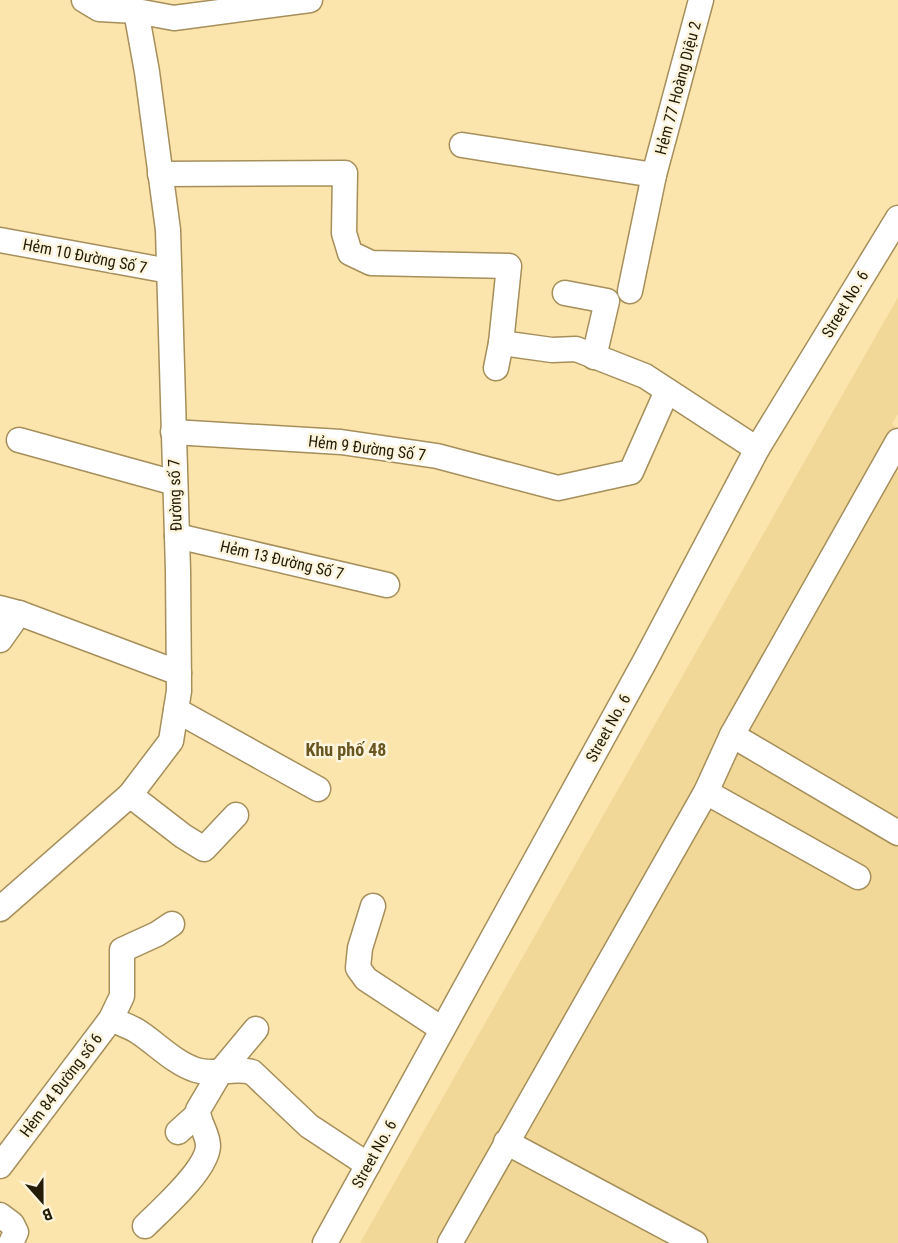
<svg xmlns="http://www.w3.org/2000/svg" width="898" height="1243" font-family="'Roboto Condensed',sans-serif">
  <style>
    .built { fill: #f2d898 }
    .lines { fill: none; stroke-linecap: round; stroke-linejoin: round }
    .minor-casing { stroke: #a58f5a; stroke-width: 27 }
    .minor { stroke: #fff; stroke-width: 24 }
    .labels { text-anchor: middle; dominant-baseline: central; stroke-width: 5; stroke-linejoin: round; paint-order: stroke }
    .street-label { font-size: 16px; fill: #241c06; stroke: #fdf4dd }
    .neighbourhood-label { font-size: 18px; font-weight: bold; fill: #69551f; stroke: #fdf4dd }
  </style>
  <rect width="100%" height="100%" fill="#fce5ad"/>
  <polygon class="built" points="898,297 898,414 892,424 898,428 898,1243 360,1243"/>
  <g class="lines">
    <g class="minor-casing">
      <g id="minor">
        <polyline points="84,0 99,9 136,11 174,18 310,0"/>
        <polyline points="462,145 654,175"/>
        <polyline points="160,174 345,173 344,233 350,253 371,263 509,266 501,343 496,368"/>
        <polyline points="0,240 169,271"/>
        <polyline points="630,291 654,175 701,0"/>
        <polyline points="565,293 607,301 594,357"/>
        <polyline points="501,343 552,350 576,349 645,376 757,449"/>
        <polyline points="173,432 341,442 437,456 558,488 631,472 667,391"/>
        <polyline points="19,440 175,483"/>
        <polyline points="177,536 387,585"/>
        <polyline points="0,608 19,613 179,673"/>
        <polyline points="0,640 19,613"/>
        <polyline points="176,710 318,789"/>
        <polyline points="732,735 898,833"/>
        <polyline points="706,792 858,877"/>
        <polyline points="130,795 183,836 204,849 236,815"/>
        <polyline points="373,906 360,948 358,968 366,979 442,1029"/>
        <polyline points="0,909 130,795 171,741 179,691 178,571 168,230 147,72 136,11"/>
        <path d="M 111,1019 C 119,1023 129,1026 137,1031 C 156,1043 174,1063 196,1070 C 215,1076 232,1067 252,1072 L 309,1126 L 368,1165"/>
        <polyline points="178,1132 198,1114"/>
        <polyline points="506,1142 695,1243"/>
        <polyline points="0,1166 111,1019 122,996 122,950 157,934 172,924"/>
        <polyline points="0,1215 12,1224 16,1232 11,1243"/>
        <path d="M 145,1226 C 162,1209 207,1170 208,1146 C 208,1133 198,1123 198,1110 L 221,1071 L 256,1029"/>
        <polyline points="325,1243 645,661 757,449 898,218"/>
        <polyline points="450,1243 706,792 732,735 898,441"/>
      </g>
    </g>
    <use href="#minor" class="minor"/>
  </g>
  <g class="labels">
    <g class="street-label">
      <text transform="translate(678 88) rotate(-75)">Hẻm 77 Hoàng Diệu 2</text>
      <text transform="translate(85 256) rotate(11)">Hẻm 10 Đường Số 7</text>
      <text transform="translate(845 304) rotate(-59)">Street No. 6</text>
      <text transform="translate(367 448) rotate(7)">Hẻm 9 Đường Số 7</text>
      <text transform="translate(175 495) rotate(-92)">Đường số 7</text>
      <text transform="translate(282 560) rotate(13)">Hẻm 13 Đường Số 7</text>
      <text transform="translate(608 728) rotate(-61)">Street No. 6</text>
      <text transform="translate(61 1085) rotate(-53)">Hẻm 84 Đường số 6</text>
      <text transform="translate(374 1154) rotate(-61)">Street No. 6</text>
    </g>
    <g class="neighbourhood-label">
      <text x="346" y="749">Khu phố 48</text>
    </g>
  </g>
  <g transform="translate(42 1201) rotate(159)" stroke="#fdf4dd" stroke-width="4.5" paint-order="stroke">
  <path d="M0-4.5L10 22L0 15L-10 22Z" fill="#241c06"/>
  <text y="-9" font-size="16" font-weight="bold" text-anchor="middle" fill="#241c06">B</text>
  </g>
</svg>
